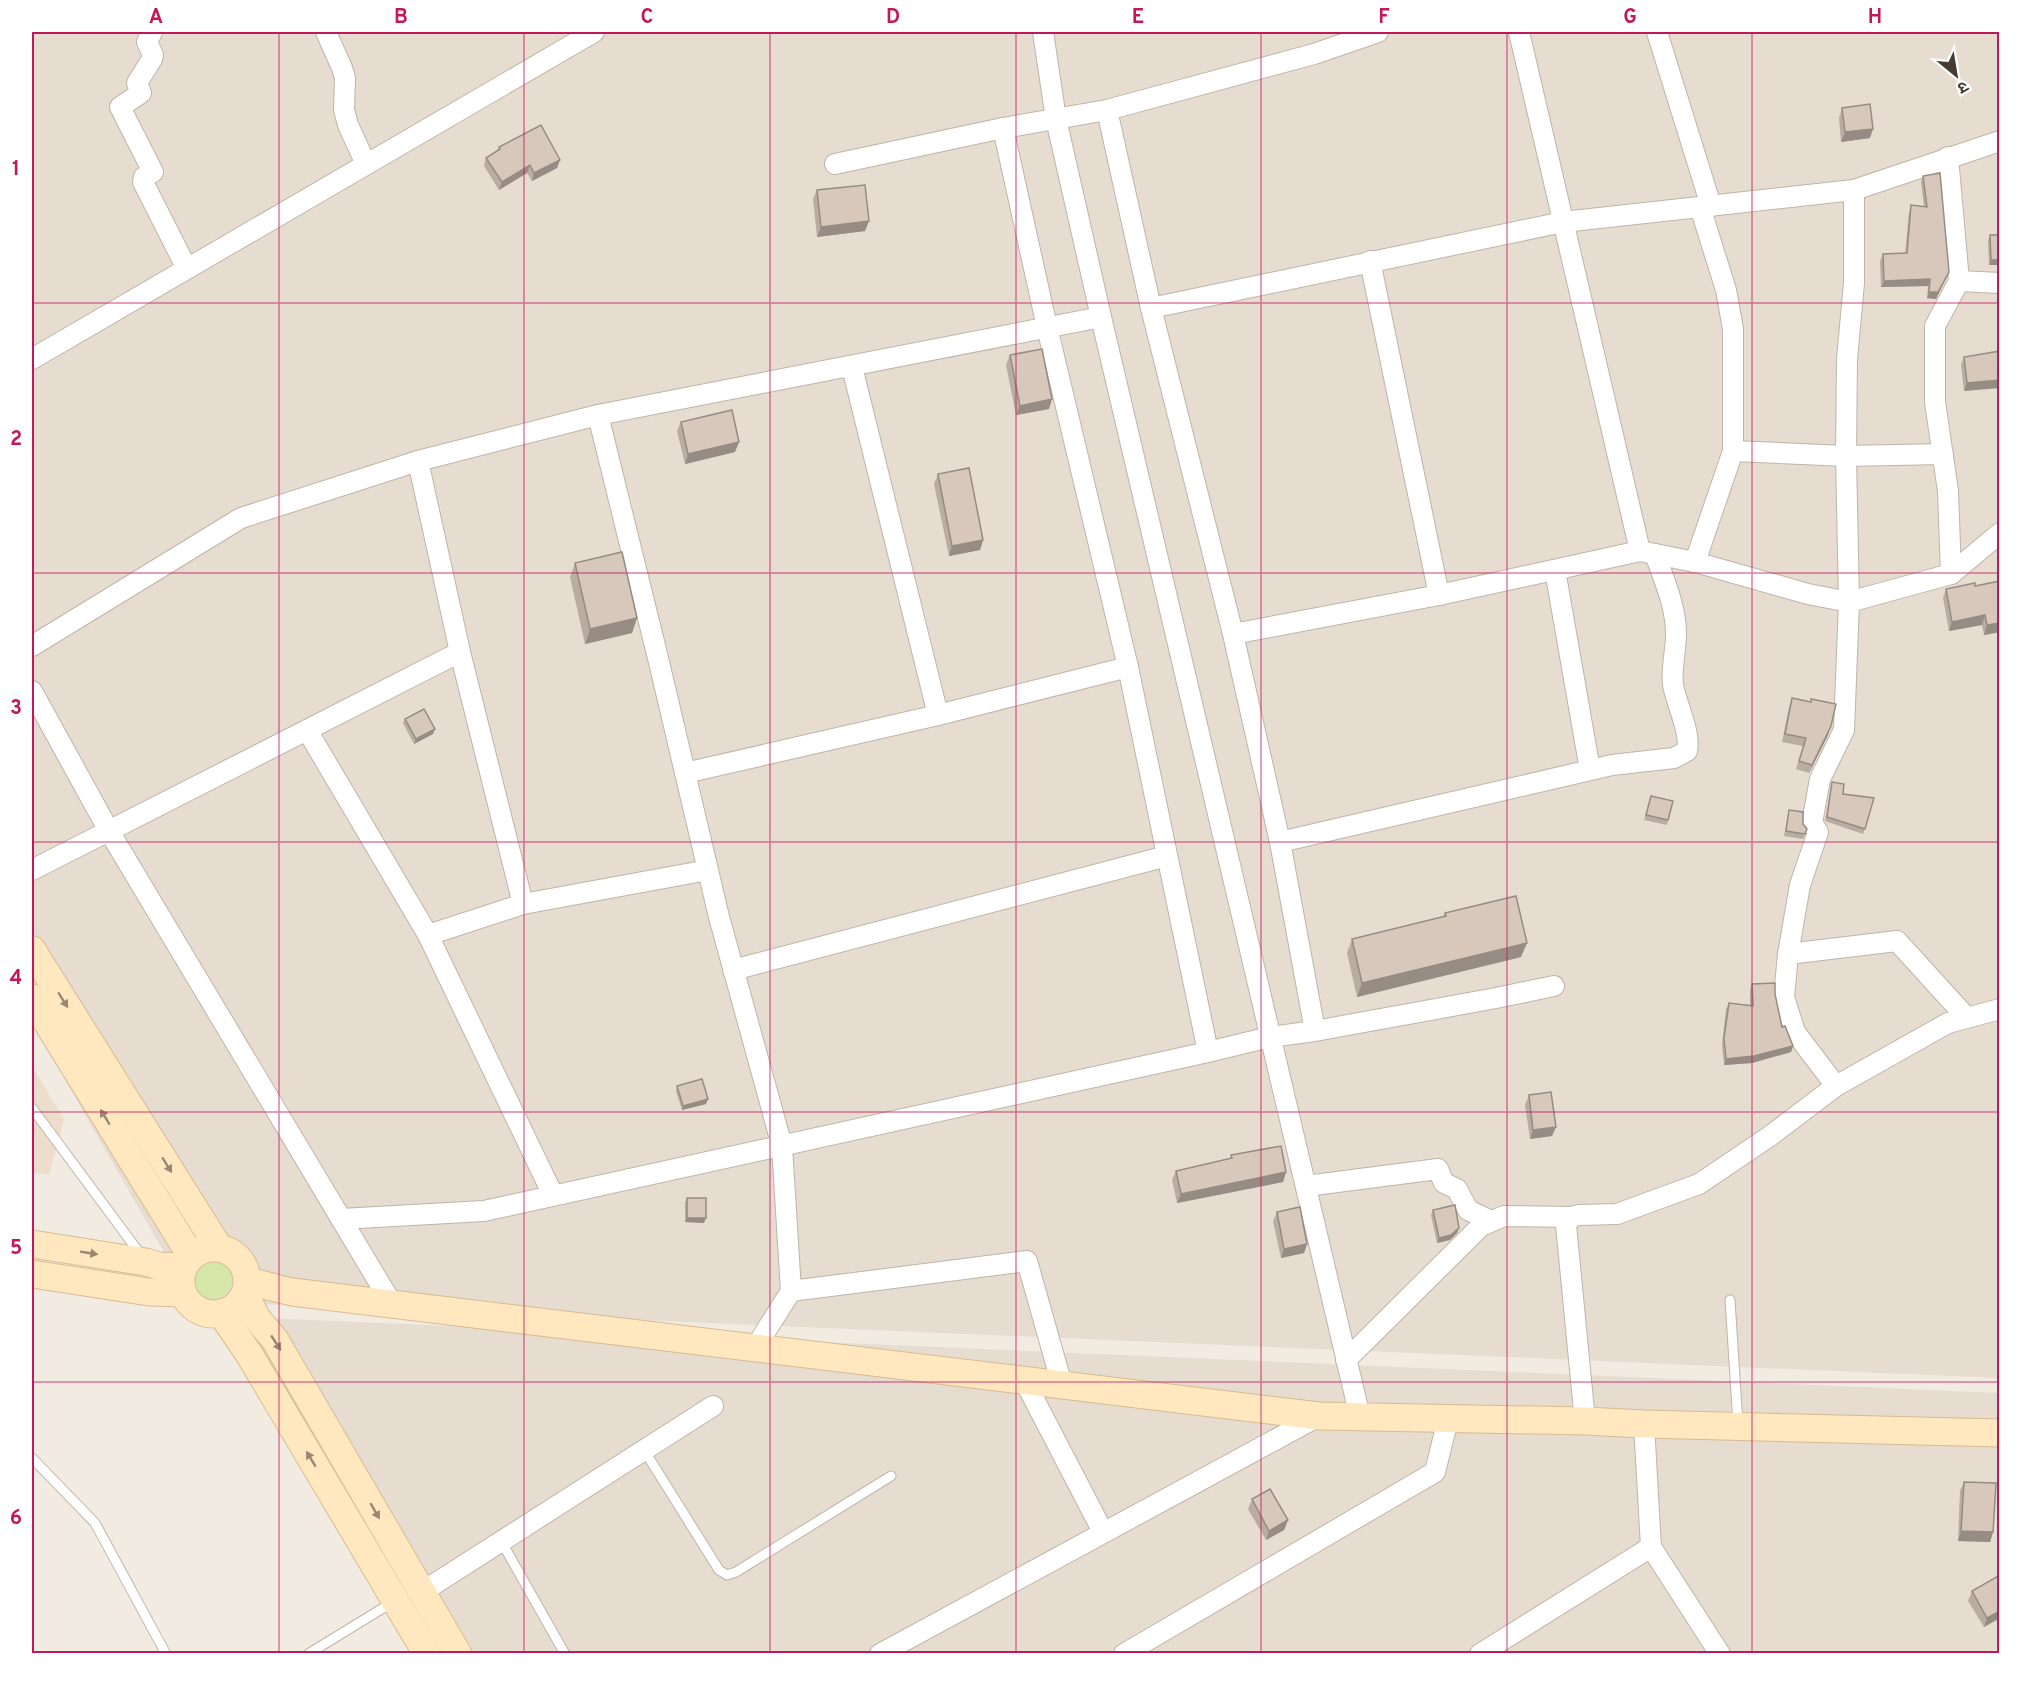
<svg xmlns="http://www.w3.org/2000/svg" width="2031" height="1685" font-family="Overpass,'Noto Sans Devanagari',sans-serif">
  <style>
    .residential { fill: #e6dcd0 }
    .education { fill: #ecdecb }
    .green { fill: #d5e8a9 }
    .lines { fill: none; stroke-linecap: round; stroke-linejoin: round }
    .lane-casing { stroke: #c0b4a8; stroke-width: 11 }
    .street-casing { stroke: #c0b4a8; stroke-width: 22 }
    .secondary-casing { stroke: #d7bb92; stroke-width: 29 }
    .lane { stroke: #fff; stroke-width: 9 }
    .street { stroke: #fff; stroke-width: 20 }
    .secondary { stroke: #ffe7bf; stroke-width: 27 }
    .wall { fill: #b9aca1 }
    .shaded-wall { fill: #968c83 }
    .building { fill: #d7c8bb; stroke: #968c83; stroke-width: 1.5 }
    .oneway { fill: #988872 }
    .grid { fill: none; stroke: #c2185b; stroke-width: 1.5; stroke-opacity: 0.55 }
    .neatline { fill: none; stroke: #c2185b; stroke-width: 2 }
    .grid-label { font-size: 20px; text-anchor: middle; font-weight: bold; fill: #c2185b }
  </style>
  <rect width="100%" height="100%" fill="#f2ebe2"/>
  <g class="residential">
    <polygon points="32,32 1999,32 1999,1378 192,1301 32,1022"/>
    <polygon points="217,1316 1999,1393 1999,1653 418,1653"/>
  </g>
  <polygon class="education" points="32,1066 64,1120 49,1175 32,1172"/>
  <circle class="green" cx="213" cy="1280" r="19"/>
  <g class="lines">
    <g class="lane-casing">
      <g id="lane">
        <polyline points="32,1108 141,1255"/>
        <polyline points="1730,1300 1738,1424"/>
        <polyline points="644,1450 719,1570 727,1575 736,1572 891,1476"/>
        <polyline points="32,1458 95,1523 166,1654"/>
        <polyline points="501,1541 565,1654"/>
        <polyline points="308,1654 393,1602"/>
      </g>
    </g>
    <g class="street-casing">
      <g id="street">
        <polyline points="152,32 147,42 153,55 152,59 137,83 141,93 120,107 153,172 144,177 143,182 186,267"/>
        <polyline points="326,32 342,68 345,78 344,110 348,125 366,164"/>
        <polyline points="1043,32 1056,119 1101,317 1360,1417"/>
        <polyline points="1519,32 1640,551"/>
        <polyline points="1657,32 1711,206"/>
        <polyline points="1107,110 1151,308 1233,634 1280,842 1315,1031"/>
        <polyline points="1003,128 1047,327 1128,667 1208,1052"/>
        <polyline points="1948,157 1959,281 1935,326 1935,402 1948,491 1951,574"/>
        <polyline points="835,164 1003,128 1107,110 1314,54 1378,32"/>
        <polyline points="1370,261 1439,595"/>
        <polyline points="1959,281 2000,283"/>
        <polyline points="1151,308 1563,222 1854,190"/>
        <polyline points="32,359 594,32"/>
        <polyline points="852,367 938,715"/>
        <polyline points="598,415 658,658 719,917 782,1146 791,1291 755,1348"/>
        <polyline points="1733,451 1846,456 1943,454"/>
        <polyline points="418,461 460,652 523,904"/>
        <polyline points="1695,562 1733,451 1733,329 1726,290 1700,207"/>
        <polyline points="1555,570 1590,770"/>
        <polyline points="1233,634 1439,595 1640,551 1695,562 1808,594 1849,602 1951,574 2000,533"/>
        <polyline points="32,646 241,518 418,461 598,415 1101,317"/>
        <polyline points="32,691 109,831 392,1304"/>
        <polyline points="307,730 428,935 553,1195"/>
        <polyline points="685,773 938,715 1128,667"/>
        <path d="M 1280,842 L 1612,765 L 1674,758 L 1687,751 C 1691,732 1677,706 1673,685 C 1671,668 1676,651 1676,634 C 1676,606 1664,580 1655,554"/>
        <polyline points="32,870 460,652"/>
        <polyline points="428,935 523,904 708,870"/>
        <polyline points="1788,954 1800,885 1818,832 1812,823 1820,779 1844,730 1849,602 1846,456 1847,359 1854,283 1854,190 2000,141"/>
        <polyline points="733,970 1167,856"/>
        <polyline points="1836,1086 1795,1032 1784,997 1788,954 1897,941 1967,1018"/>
        <polyline points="1306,1186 1438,1169 1444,1183 1457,1189 1468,1210 1491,1221"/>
        <polyline points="1571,1217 1566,1225 1585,1421"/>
        <polyline points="341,1219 484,1211 1208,1052 1270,1037 1315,1031 1496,998 1554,986"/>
        <polyline points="791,1291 1027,1261 1062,1385"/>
        <polyline points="1346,1360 1481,1226 1504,1216 1571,1217 1579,1215 1617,1214 1699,1184 1770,1136 1836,1086 1948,1023 2000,1009"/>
        <polyline points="1024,1380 1103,1532"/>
        <polyline points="1644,1424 1651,1547 1720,1654"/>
        <polyline points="422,1592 713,1406"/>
        <polyline points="880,1654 1319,1416"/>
        <polyline points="1124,1654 1435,1472 1448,1419"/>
        <polyline points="1480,1654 1651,1547"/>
      </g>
    </g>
    <g class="secondary-casing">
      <g id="secondary">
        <polyline points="32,950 219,1248"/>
        <polyline points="32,998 191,1256"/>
        <polyline points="32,1244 146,1262 159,1266 183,1267"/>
        <circle cx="214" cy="1281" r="33"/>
        <polyline points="32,1274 149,1292 183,1293"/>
        <polyline points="248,1281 292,1292 1319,1416 1585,1421 1644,1424 2000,1433"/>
        <polyline points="245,1294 256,1317 275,1340 458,1654"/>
        <polyline points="221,1313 249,1354 427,1654"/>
      </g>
    </g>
    <use href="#lane" class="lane"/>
    <use href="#street" class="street"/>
    <use href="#secondary" class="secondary"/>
  </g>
  <g class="wall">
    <polygon points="1842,108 1870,138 1841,142 1839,118"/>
    <polygon points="499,147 557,168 532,181 527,173 499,190 484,166 486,158 497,151"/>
    <polygon points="1923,176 1949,272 1936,299 1927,298 1928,286 1881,287 1880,261 1883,254 1905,254 1909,212 1911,205 1924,206 1921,182"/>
    <polygon points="817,190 869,221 865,231 817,237 813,199"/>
    <polygon points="1990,235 2000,265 1989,265 1988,240"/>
    <polygon points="2000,351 1964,391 1961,365 1964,357"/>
    <polygon points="1010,355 1049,409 1016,415 1006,365"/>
    <polygon points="681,422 735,452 685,464 677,431"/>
    <polygon points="938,474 983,540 980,550 949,556 934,484"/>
    <polygon points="575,563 637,618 632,633 585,644 570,577"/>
    <polygon points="2000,581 2000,632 1984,635 1982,625 1949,631 1943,598 1946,589 1975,586"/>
    <polygon points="1792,698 1828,735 1809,773 1796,769 1803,746 1782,742 1789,707"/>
    <polygon points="405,719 433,734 414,744 403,723"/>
    <polygon points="1832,782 1843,794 1874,798 1863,834 1825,821 1831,787"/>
    <polygon points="1651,796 1668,820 1667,825 1644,820"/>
    <polygon points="1789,810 1807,829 1803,839 1784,836"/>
    <polygon points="1445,913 1521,957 1357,997 1347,953 1352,939 1443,917"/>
    <polygon points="1752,984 1775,994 1782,1027 1793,1046 1791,1052 1752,1063 1724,1065 1722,1044 1726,1009 1729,1003 1750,1005 1750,990"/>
    <polygon points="677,1086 706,1104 682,1110 676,1091"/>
    <polygon points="1529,1095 1552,1136 1530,1139 1525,1105"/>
    <polygon points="1231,1155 1286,1172 1283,1182 1177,1203 1172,1180 1176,1171 1230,1159"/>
    <polygon points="687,1198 704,1223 685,1222 685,1203"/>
    <polygon points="1433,1210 1459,1228 1457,1233 1450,1240 1437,1243 1431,1215"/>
    <polygon points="1277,1212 1307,1244 1304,1253 1281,1258 1273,1221"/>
    <polygon points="1964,1482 1993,1532 1990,1542 1958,1541 1960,1491"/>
    <polygon points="1252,1499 1288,1520 1284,1530 1266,1540 1248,1509"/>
    <polygon points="1972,1591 2000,1618 1984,1627 1968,1601"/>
  </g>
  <g class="shaded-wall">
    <polygon points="1873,129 1870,138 1841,142 1845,132"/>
    <polygon points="560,160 557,168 532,181 534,173"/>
    <polygon points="530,165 527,173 499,190 502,182"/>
    <polygon points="869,221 865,231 817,237 821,227"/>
    <polygon points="1991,260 2000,260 2000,265 1989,265"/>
    <polygon points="1949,272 1936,299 1927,298 1929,292"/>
    <polygon points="1930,279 1928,286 1881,287 1884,281"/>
    <polygon points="2000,380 2000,388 1964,391 1967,383"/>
    <polygon points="1052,399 1049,409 1016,415 1020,406"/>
    <polygon points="739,442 735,452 685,464 688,454"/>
    <polygon points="983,540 980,550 949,556 952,546"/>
    <polygon points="1985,615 1982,625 1949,631 1952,622"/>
    <polygon points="637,618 632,633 585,644 590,629"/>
    <polygon points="2000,623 2000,632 1984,635 1987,625"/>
    <polygon points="1831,726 1828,735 1809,773 1812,765"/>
    <polygon points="435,729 433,734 414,744 416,739"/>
    <polygon points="1527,943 1521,957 1357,997 1362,983"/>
    <polygon points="1793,1046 1791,1052 1752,1063 1724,1065 1726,1059"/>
    <polygon points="708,1099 706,1104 682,1110 683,1106"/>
    <polygon points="1556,1127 1552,1136 1530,1139 1533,1130"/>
    <polygon points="1286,1172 1283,1182 1177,1203 1181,1194"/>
    <polygon points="687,1218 706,1218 704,1223 685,1222"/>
    <polygon points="1459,1228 1457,1233 1450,1240 1437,1243 1439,1238"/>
    <polygon points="1307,1244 1304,1253 1281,1258 1284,1249"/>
    <polygon points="1288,1520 1284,1530 1266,1540 1269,1531"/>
    <polygon points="1961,1531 1993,1532 1990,1542 1958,1541"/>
    <polygon points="2000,1611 2000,1618 1984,1627 1987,1618"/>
  </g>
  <g class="building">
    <polygon points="1870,104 1873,129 1845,132 1842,108"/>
    <polygon points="541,125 560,160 534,173 530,165 502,182 486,158 500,149 499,147"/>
    <polygon points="1940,173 1949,272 1938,292 1929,292 1930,279 1884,281 1883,254 1907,253 1911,205 1927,207 1923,176"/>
    <polygon points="865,185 869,221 821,227 817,190"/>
    <polygon points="1990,235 2000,235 2000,260 1991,260"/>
    <polygon points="1042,349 1052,399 1020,406 1010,355"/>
    <polygon points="2000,351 2000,380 1967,383 1964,357"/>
    <polygon points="732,410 739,442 688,454 681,422"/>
    <polygon points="969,468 983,540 952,546 938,474"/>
    <polygon points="622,552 637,618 590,629 575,563"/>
    <polygon points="2000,581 2000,623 1987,625 1985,615 1952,622 1946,589 1975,583 1975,586"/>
    <polygon points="1792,698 1811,702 1811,699 1836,704 1831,726 1812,765 1799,761 1806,738 1785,734"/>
    <polygon points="424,709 435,729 416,739 405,719"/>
    <polygon points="1832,782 1844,784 1843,794 1874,798 1865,829 1827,817"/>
    <polygon points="1651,796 1673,801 1668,820 1646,815"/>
    <polygon points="1789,810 1803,812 1803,824 1807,829 1805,834 1786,831"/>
    <polygon points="1516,896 1527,943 1362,983 1352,939 1446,916 1445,913"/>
    <polygon points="1775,983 1775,994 1782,1027 1785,1026 1793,1046 1754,1056 1726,1059 1724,1038 1729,1003 1753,1006 1752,984"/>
    <polygon points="702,1079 708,1099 683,1106 677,1086"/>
    <polygon points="1551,1092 1556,1127 1533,1130 1529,1095"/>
    <polygon points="1281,1146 1286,1172 1181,1194 1176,1171 1232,1158 1231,1155"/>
    <rect x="687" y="1198" width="19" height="20"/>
    <polygon points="1455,1205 1459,1228 1451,1235 1439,1238 1433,1210"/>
    <polygon points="1300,1207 1307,1244 1284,1249 1277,1212"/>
    <polygon points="1964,1482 1996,1483 1993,1532 1961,1531"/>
    <polygon points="1270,1489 1288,1520 1269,1531 1252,1499"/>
    <polygon points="2000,1575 2000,1611 1987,1618 1972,1591"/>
  </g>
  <defs><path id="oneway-solid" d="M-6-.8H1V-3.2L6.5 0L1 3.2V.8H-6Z" transform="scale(1.5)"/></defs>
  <g class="oneway">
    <use href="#oneway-solid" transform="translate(63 1000) rotate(58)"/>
    <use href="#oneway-solid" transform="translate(105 1117) rotate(-121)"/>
    <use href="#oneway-solid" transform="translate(167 1165) rotate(58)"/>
    <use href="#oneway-solid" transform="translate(89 1253) rotate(9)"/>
    <use href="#oneway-solid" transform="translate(276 1343) rotate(57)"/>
    <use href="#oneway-solid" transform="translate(311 1459) rotate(-121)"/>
    <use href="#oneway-solid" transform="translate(375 1511) rotate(60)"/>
  </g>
  <path class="grid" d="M 279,32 L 279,1654M 524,32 L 524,1654M 770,32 L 770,1654M 1016,32 L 1016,1654M 1261,32 L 1261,1654M 1507,32 L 1507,1654M 1752,32 L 1752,1654M 32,303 L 2000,303M 32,573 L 2000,573M 32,842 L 2000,842M 32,1112 L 2000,1112M 32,1382 L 2000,1382"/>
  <rect width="2031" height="1685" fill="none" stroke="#ffffff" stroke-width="66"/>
  <g transform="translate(1956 75) rotate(150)" stroke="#ffffff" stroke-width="4.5" paint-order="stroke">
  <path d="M0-4.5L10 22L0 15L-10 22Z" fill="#443b33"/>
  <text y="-9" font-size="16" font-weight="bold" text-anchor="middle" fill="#443b33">उ</text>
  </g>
  <rect x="33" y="33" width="1965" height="1619" class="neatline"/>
  <g class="grid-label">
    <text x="156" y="23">A</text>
    <text x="401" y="23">B</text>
    <text x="647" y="23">C</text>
    <text x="893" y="23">D</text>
    <text x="1138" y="23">E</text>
    <text x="1384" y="23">F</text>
    <text x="1630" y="23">G</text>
    <text x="1875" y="23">H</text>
    <text x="16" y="175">1</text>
    <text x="16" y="445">2</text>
    <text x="16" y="714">3</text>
    <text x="16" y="984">4</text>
    <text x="16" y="1254">5</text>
    <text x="16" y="1524">6</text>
  </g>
</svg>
